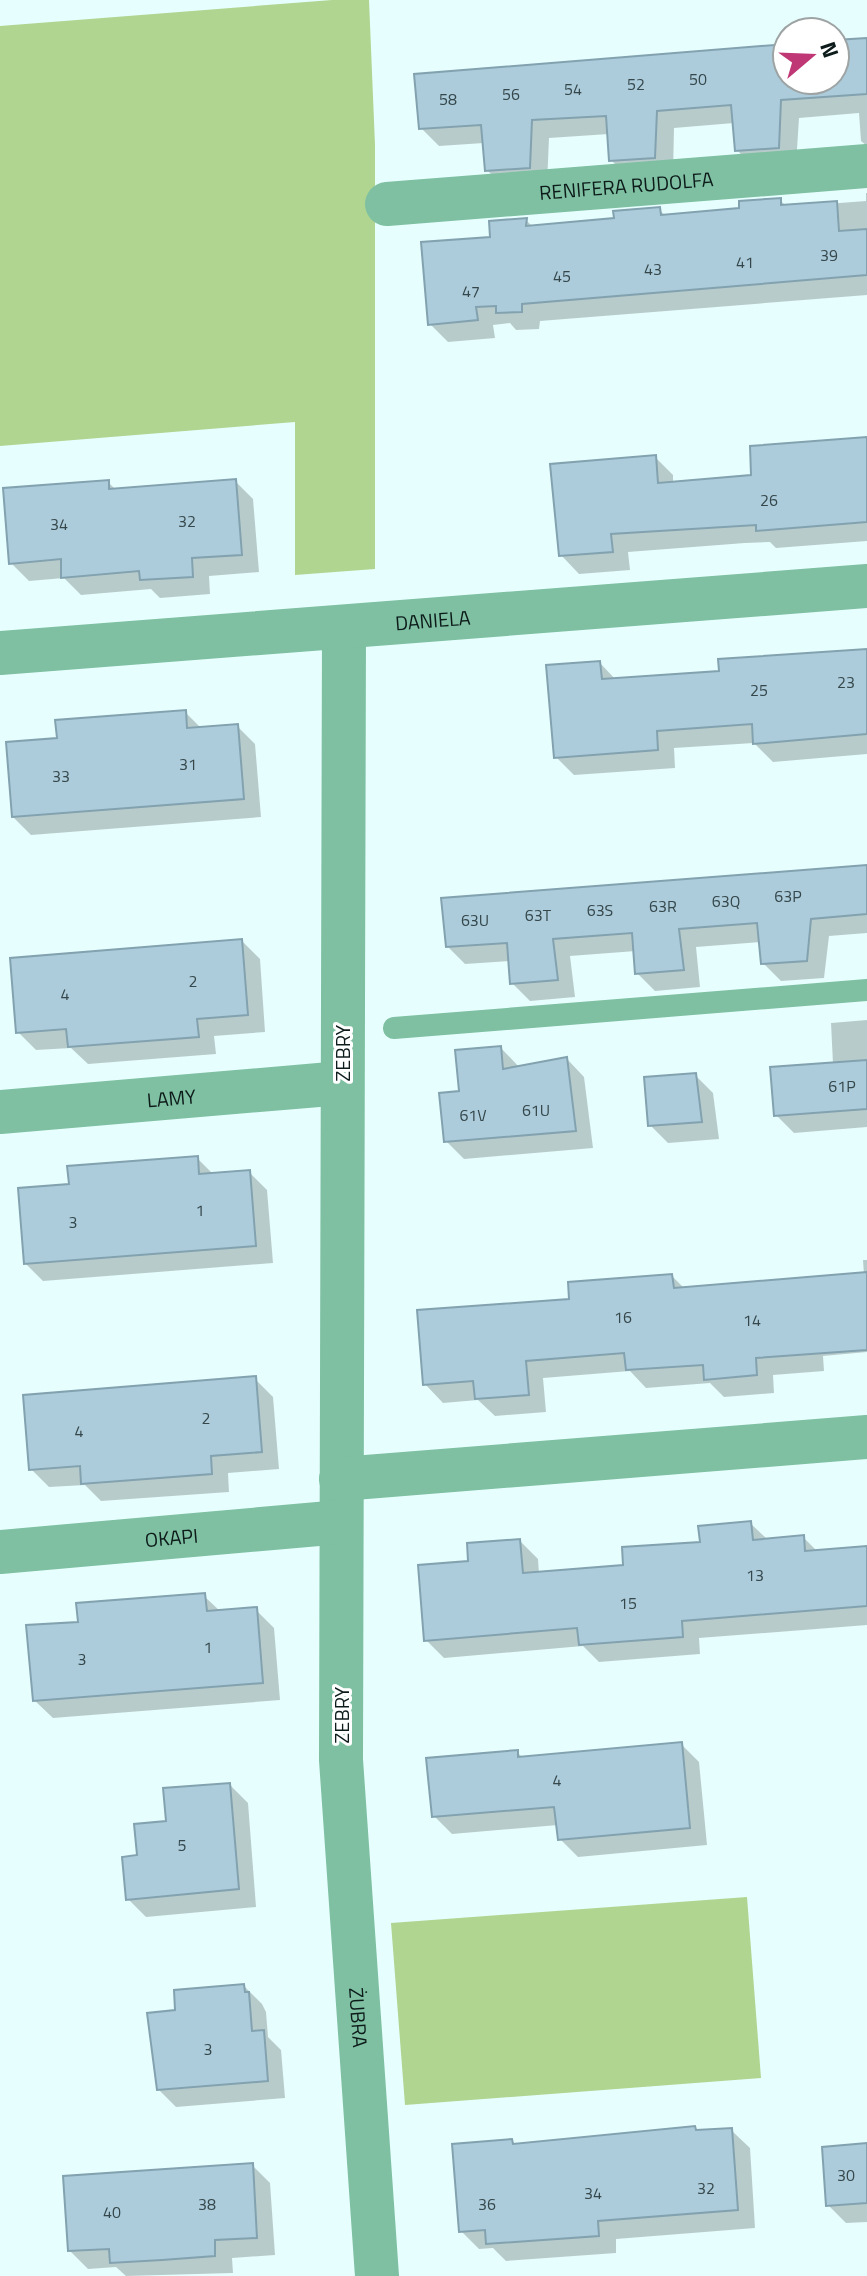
<svg xmlns="http://www.w3.org/2000/svg" width="867" height="2276" font-family="'Titillium Web',sans-serif">
  <style>
    .green { fill: #b0d590 }
    .shadow { fill: #0003 }
    .building { fill: #acccdb; stroke: #83a2b0; stroke-width: 2 }
    .lines { fill: none; stroke-linecap: round; stroke-linejoin: round }
    .lane { stroke: #7ec0a1; stroke-width: 22 }
    .street { stroke: #7ec0a1; stroke-width: 44 }
    .labels { text-anchor: middle; dominant-baseline: central; stroke-width: 6; stroke-linejoin: round; paint-order: stroke }
    .number-label { font-size: 16px; fill: #35474b }
    .street-label { font-size: 20px; fill: #0d1b1b; stroke: #fff }
  </style>
  <rect width="100%" height="100%" fill="#e7fefe"/>
  <g class="green">
    <polygon points="332,0 369,0 375,145 375,569 295,575 295,422 0,446 0,26"/>
    <polygon points="747,1897 761,2078 405,2105 391,1923"/>
  </g>
  <g class="shadow">
    <polygon points="867,40 867,146 861,141 859,113 799,118 796,165 755,169 737,150 734,123 674,128 673,175 629,178 611,160 609,134 549,138 547,185 505,188 487,170 484,143 439,146 421,128 787,46 787,80 835,80 835,42"/>
    <polygon points="866,193 867,193 867,295 540,321 539,329 516,330 510,323 493,325 495,338 448,342 430,324 492,239 526,220 533,227 616,220 659,210 666,216 741,210 780,200 787,207 866,201"/>
    <polygon points="867,439 867,541 776,548 770,542 745,543 628,552 630,570 579,574 561,555 655,457 673,475 673,483 754,477"/>
    <polygon points="235,481 253,499 259,572 209,576 210,594 160,598 151,589 81,595 64,578 29,581 11,563 108,482 117,491"/>
    <polygon points="867,650 867,754 773,762 754,743 674,748 675,768 574,775 556,757 600,663 616,680 721,672"/>
    <polygon points="185,712 202,729 237,726 255,744 261,817 31,835 13,817 59,740"/>
    <polygon points="867,867 867,933 829,936 824,978 781,981 763,963 761,942 696,947 700,987 655,991 637,973 636,951 570,956 575,997 530,1001 512,983 510,961 465,964 447,946"/>
    <polygon points="242,941 260,959 265,1032 214,1036 216,1054 88,1064 71,1048 36,1050 18,1032"/>
    <polygon points="867,1020 867,1127 794,1133 776,1115 833,1064 831,1023"/>
    <polygon points="501,1048 520,1068 567,1059 584,1077 593,1148 464,1159 446,1141 461,1093"/>
    <polygon points="695,1075 713,1093 719,1139 668,1143 650,1125"/>
    <polygon points="197,1158 214,1175 249,1172 267,1190 273,1263 43,1281 25,1263 71,1186"/>
    <polygon points="863,1260 867,1260 867,1352 823,1356 824,1371 773,1375 774,1393 724,1397 710,1383 646,1388 630,1371 543,1378 546,1412 495,1416 478,1400 443,1403 425,1384 572,1300 672,1276 685,1289 864,1275"/>
    <polygon points="255,1379 273,1397 279,1469 228,1473 229,1492 101,1501 85,1485 49,1487 31,1469"/>
    <polygon points="750,1523 768,1540 803,1537 818,1552 867,1548 867,1625 699,1638 700,1654 599,1662 583,1646 444,1658 426,1640 470,1563 520,1541 538,1559 539,1574 625,1567 702,1544"/>
    <polygon points="204,1596 221,1612 256,1610 274,1628 280,1700 53,1718 34,1700 80,1623"/>
    <polygon points="681,1744 699,1762 707,1845 578,1857 560,1839 558,1825 452,1834 434,1816 517,1752 523,1758"/>
    <polygon points="230,1785 248,1803 256,1907 146,1917 128,1899 139,1857 169,1823"/>
    <polygon points="244,1986 262,2004 266,2012 268,2037 281,2050 285,2098 176,2107 158,2089"/>
    <polygon points="695,2128 699,2132 731,2130 750,2148 755,2228 616,2239 616,2253 506,2261 493,2248 479,2249 461,2231 512,2141 517,2146"/>
    <polygon points="867,2145 867,2222 846,2223 828,2205"/>
    <polygon points="252,2165 270,2183 275,2255 232,2258 233,2273 126,2276 116,2267 88,2269 70,2251"/>
  </g>
  <g class="building">
    <polygon points="867,38 867,94 781,100 779,148 735,151 731,105 657,111 655,158 609,161 606,116 532,120 530,168 485,171 481,125 419,129 414,74 787,44 787,80 835,80 835,40"/>
    <polygon points="781,198 781,205 837,201 839,231 867,229 867,275 522,304 522,312 496,313 496,306 476,307 478,320 428,325 421,242 490,237 489,221 527,218 526,226 614,218 613,211 660,207 661,215 739,208 739,201"/>
    <polygon points="867,437 867,522 756,531 756,525 611,534 613,552 559,556 550,464 656,455 658,483 751,475 750,446"/>
    <polygon points="236,479 242,555 192,558 193,577 140,580 139,571 61,578 61,559 9,564 3,488 109,480 109,489"/>
    <polygon points="867,649 867,734 753,744 752,724 657,731 658,750 554,758 546,665 600,661 602,679 719,671 718,659"/>
    <polygon points="186,710 187,728 238,724 244,799 12,817 6,742 57,738 55,720"/>
    <polygon points="867,865 867,914 811,919 807,961 761,964 757,923 679,929 684,970 635,974 632,933 553,939 558,980 510,984 507,943 446,947 441,898"/>
    <polygon points="242,939 248,1015 197,1019 199,1037 68,1047 66,1029 16,1033 10,958"/>
    <polygon points="501,1046 503,1069 567,1057 576,1131 444,1142 439,1093 459,1091 455,1050"/>
    <polygon points="867,1060 867,1109 774,1116 770,1067"/>
    <polygon points="696,1073 702,1122 648,1126 644,1077"/>
    <polygon points="198,1156 199,1174 250,1170 256,1246 24,1264 18,1188 69,1184 67,1166"/>
    <polygon points="867,1272 867,1350 756,1358 757,1375 704,1380 703,1365 626,1370 624,1353 526,1361 529,1395 475,1399 473,1381 423,1385 417,1310 569,1299 568,1282 672,1274 674,1288"/>
    <polygon points="256,1376 262,1452 211,1456 212,1474 81,1484 80,1466 29,1470 23,1395"/>
    <polygon points="751,1521 753,1540 804,1535 805,1551 867,1546 867,1606 682,1621 683,1637 579,1645 577,1628 424,1641 418,1565 468,1561 467,1543 520,1539 523,1573 623,1565 622,1547 700,1542 698,1526"/>
    <polygon points="205,1593 207,1611 257,1607 263,1683 33,1701 26,1625 78,1622 76,1603"/>
    <polygon points="682,1742 690,1828 558,1840 554,1807 432,1817 426,1758 518,1750 518,1757"/>
    <polygon points="230,1783 239,1889 126,1900 122,1857 137,1855 134,1824 166,1821 163,1788"/>
    <polygon points="244,1984 245,1992 249,1992 252,2031 264,2030 268,2081 157,2090 147,2013 175,2010 174,1990"/>
    <polygon points="695,2126 696,2130 732,2128 738,2210 598,2221 599,2236 486,2244 485,2230 459,2232 452,2144 512,2139 513,2144"/>
    <polygon points="867,2143 867,2203 826,2206 822,2147"/>
    <polygon points="253,2163 257,2238 215,2240 215,2256 162,2260 110,2263 109,2249 68,2251 63,2176"/>
  </g>
  <g class="lines">
    <polyline class="lane" points="394,1028 867,990"/>
    <g class="street">
      <path id="s1" d="M 387,204 L 867,166"/>
      <path id="s2" d="M 344,628 L 341,1760 L 377,2276"/>
      <path id="s3" d="M 0,653 L 867,586"/>
      <path id="s4" d="M 0,1112 L 342,1083"/>
      <polyline points="341,1479 867,1437"/>
      <path id="s5" d="M 0,1552 L 341,1522"/>
    </g>
  </g>
  <g class="labels">
    <g class="number-label">
      <text x="698" y="79">50</text>
      <text x="636" y="84">52</text>
      <text x="573" y="89">54</text>
      <text x="511" y="94">56</text>
      <text x="448" y="99">58</text>
      <text x="829" y="255">39</text>
      <text x="745" y="262">41</text>
      <text x="653" y="269">43</text>
      <text x="562" y="276">45</text>
      <text x="471" y="291">47</text>
      <text x="769" y="500">26</text>
      <text x="187" y="521">32</text>
      <text x="59" y="524">34</text>
      <text x="846" y="682">23</text>
      <text x="759" y="690">25</text>
      <text x="188" y="764">31</text>
      <text x="61" y="776">33</text>
      <text x="788" y="896">63P</text>
      <text x="726" y="901">63Q</text>
      <text x="663" y="906">63R</text>
      <text x="600" y="910">63S</text>
      <text x="538" y="915">63T</text>
      <text x="475" y="920">63U</text>
      <text x="193" y="981">2</text>
      <text x="65" y="994">4</text>
      <text x="842" y="1086">61P</text>
      <text x="536" y="1110">61U</text>
      <text x="473" y="1115">61V</text>
      <text x="200" y="1210">1</text>
      <text x="73" y="1222">3</text>
      <text x="623" y="1317">16</text>
      <text x="752" y="1320">14</text>
      <text x="206" y="1418">2</text>
      <text x="79" y="1431">4</text>
      <text x="755" y="1575">13</text>
      <text x="628" y="1603">15</text>
      <text x="208" y="1647">1</text>
      <text x="82" y="1659">3</text>
      <text x="557" y="1780">4</text>
      <text x="182" y="1845">5</text>
      <text x="208" y="2049">3</text>
      <text x="846" y="2175">30</text>
      <text x="706" y="2188">32</text>
      <text x="593" y="2193">34</text>
      <text x="207" y="2204">38</text>
      <text x="487" y="2204">36</text>
      <text x="112" y="2212">40</text>
    </g>
    <g class="street-label">
      <text stroke="none"><textPath href="#s1" startOffset="240">RENIFERA RUDOLFA</textPath></text>
      <text stroke="none"><textPath href="#s3" startOffset="434">DANIELA</textPath></text>
      <text transform="translate(342 1053) rotate(-90)">ZEBRY</text>
      <text stroke="none"><textPath href="#s4" startOffset="172">LAMY</textPath></text>
      <text stroke="none"><textPath href="#s5" startOffset="172">OKAPI</textPath></text>
      <text transform="translate(341 1715) rotate(-90)">ZEBRY</text>
      <text stroke="none"><textPath href="#s2" startOffset="1390">ŻUBRA</textPath></text>
    </g>
  </g>
  <g transform="translate(811 56) rotate(71)"><circle r="38" fill="#ffffff" stroke="#9ea4a4" stroke-width="2"/>
  <path d="M0-6L14 30L0 20L-14 30Z" fill="#bf3775"/>
  <text y="-12" font-size="22" font-weight="bold" text-anchor="middle" fill="#0d1b1b">N</text>
  </g>
</svg>
